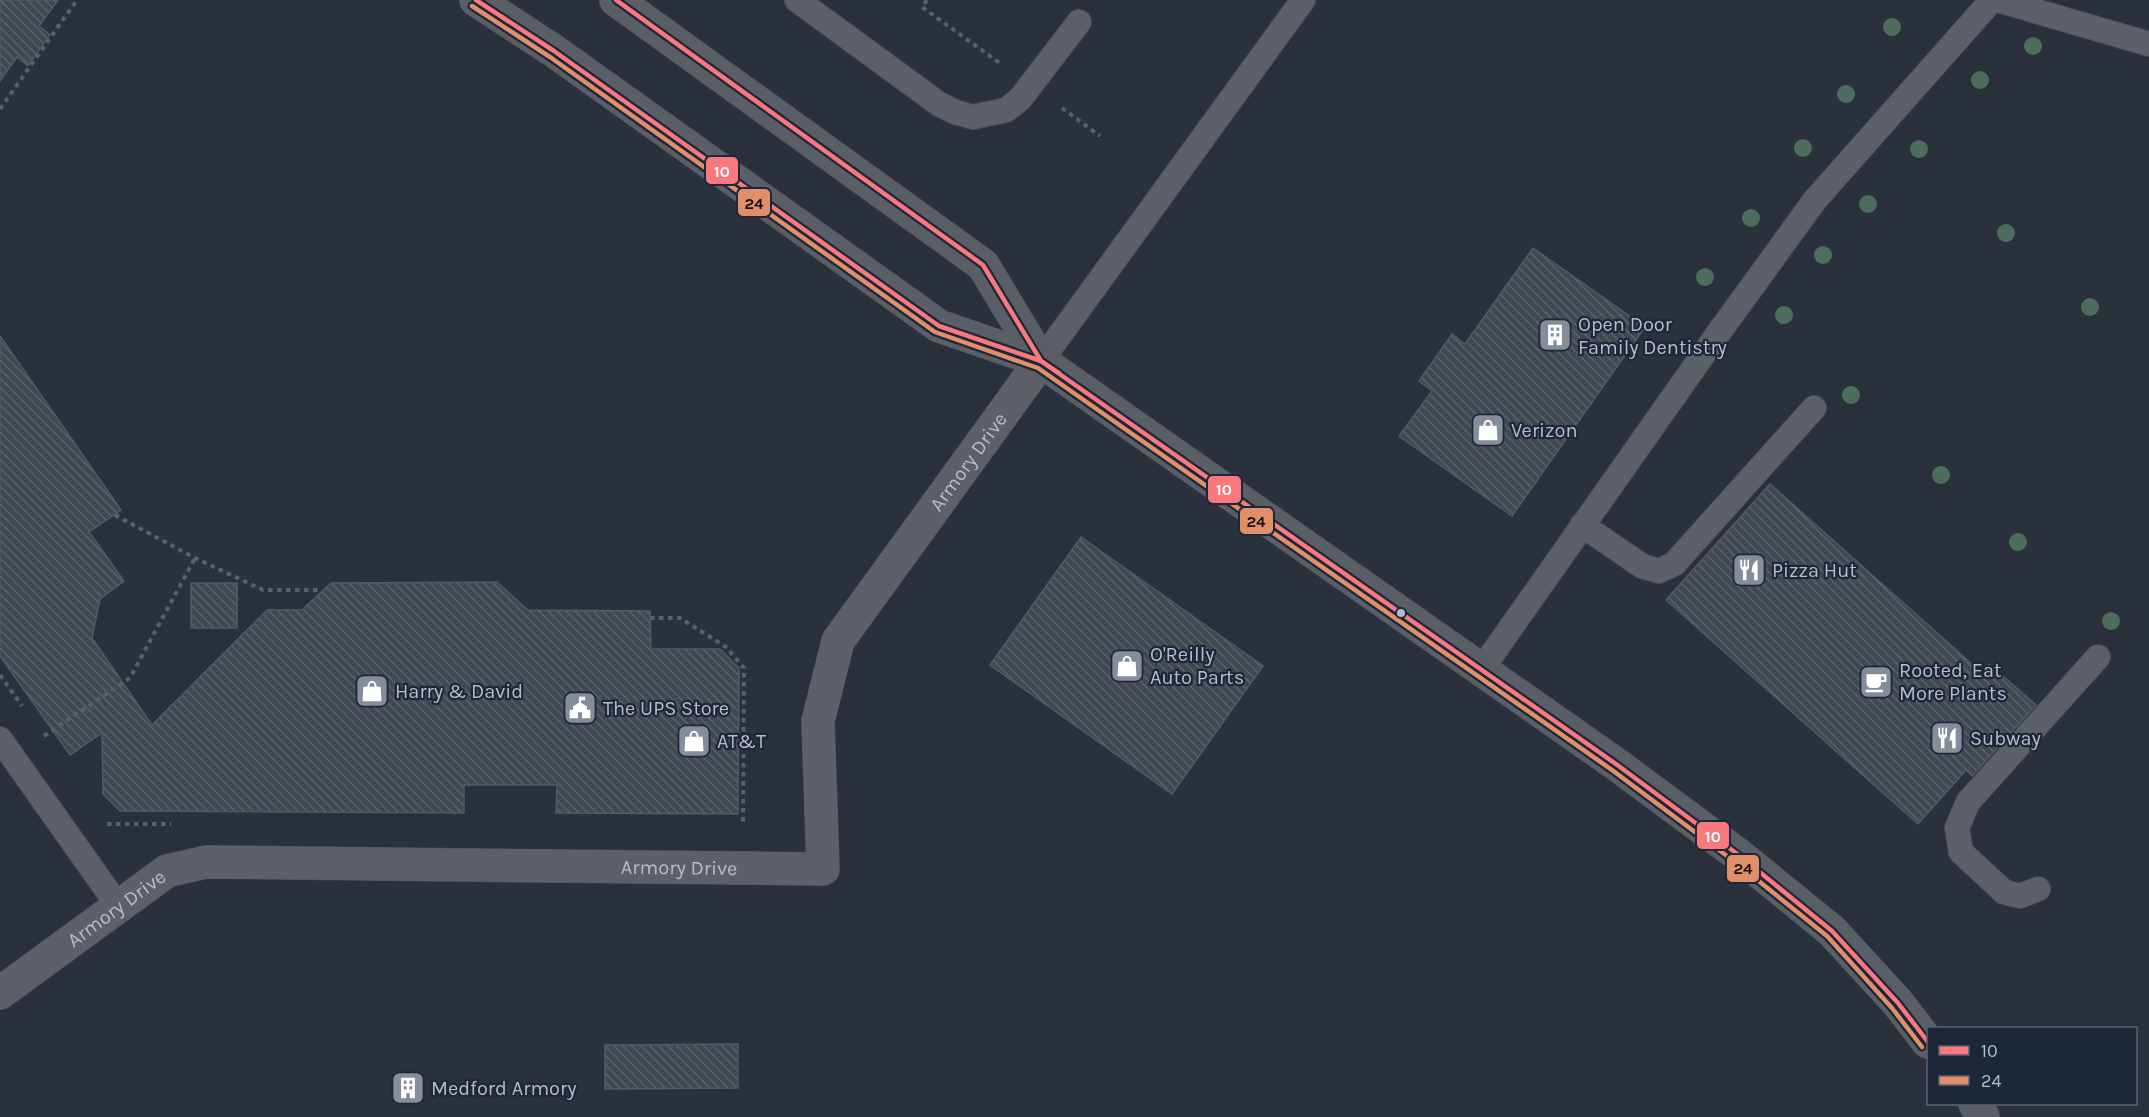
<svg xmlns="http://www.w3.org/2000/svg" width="2149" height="1117" font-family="Karla,sans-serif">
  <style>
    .building { fill: url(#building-back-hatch); stroke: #525963; stroke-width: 1.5 }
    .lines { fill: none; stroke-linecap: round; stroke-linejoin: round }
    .service-casing { stroke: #474c54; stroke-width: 26 }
    .minor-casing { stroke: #474c54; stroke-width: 34 }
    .secondary-casing { stroke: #474c54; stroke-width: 34 }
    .path { stroke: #596067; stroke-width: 4; stroke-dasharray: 4.5 4.5; stroke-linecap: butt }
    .service { stroke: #5c6069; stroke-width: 24 }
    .minor { stroke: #5c6069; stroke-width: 33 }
    .secondary { stroke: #5a5f67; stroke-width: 33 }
    .bus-1-casing { stroke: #1c2738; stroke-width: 9 }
    .bus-2-casing { stroke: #1c2738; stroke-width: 9 }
    .bus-1 { stroke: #fa787d; stroke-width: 4.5 }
    .bus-2 { stroke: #e18f6b; stroke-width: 4.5 }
    .tree { fill: #4d6e5c }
    .bus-dot { fill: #b5becd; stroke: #1c2738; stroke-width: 2 }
    .labels { text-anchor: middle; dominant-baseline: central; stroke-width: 4.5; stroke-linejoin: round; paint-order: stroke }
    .poi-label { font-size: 20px; fill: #b5becd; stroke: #1c2738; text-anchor: start }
    .street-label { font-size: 20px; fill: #b5becd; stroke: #1c2738 }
    .line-badge { stroke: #1c2738; stroke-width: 2 }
    .badge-label { font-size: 16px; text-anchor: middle; font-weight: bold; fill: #fff }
    .pale-badge-label { font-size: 16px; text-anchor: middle; font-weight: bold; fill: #111 }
  </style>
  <defs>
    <pattern id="building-back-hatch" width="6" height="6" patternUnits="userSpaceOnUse" patternTransform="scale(1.5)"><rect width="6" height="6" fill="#424852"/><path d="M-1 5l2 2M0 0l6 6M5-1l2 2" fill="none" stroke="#5b616a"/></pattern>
  </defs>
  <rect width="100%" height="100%" fill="#2a313c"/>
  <g class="building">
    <polygon points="0,0 58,0 39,26 50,35 28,66 17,57 0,81"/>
    <polygon points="1533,248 1645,327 1512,516 1399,436 1432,391 1419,381 1452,334 1465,344"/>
    <polygon points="0,336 121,510 89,532 124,581 100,599 92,638 152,725 267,610 302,610 331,583 497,582 528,610 650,611 651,649 720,649 739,668 738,814 556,813 557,785 464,785 464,813 120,811 103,794 102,733 70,755 0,656"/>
    <polygon points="1770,484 1982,673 1989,664 2036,705 1972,776 1966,770 1918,824 1666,600"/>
    <polygon points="1081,537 1263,666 1172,794 990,665"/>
    <rect x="191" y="583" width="46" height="45"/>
    <polygon points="738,1044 738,1088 605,1089 605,1045"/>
  </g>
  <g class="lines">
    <g class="service-casing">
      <g id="service">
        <polyline points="797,0 939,104 955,112 973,117 1006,110 1020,99 1079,22"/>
        <polyline points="1998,0 2149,44"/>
        <polyline points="1041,361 1303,0"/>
        <polyline points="1582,525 1642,566 1659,571 1674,564 1814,408"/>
        <polyline points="1481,670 1717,335 1815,200 1992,0"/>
        <polyline points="0,739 119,907"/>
        <polyline points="2038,889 2020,896 2004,892 1961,852 1957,828 1968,802 2098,657"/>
      </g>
    </g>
    <g class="minor-casing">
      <g id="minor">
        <path id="s1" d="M 0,993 L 167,871 L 206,862 L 823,869 L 818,721 L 838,641 L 1041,361"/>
      </g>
    </g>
    <g class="secondary-casing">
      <g id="secondary">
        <polyline points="476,0 554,51 939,326 1041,361 1616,764 1740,856 1832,931 1898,1003 1928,1042"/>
        <polyline points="616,0 983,265 1041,361"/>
        <polyline points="1975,1104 1983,1117"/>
      </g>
    </g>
    <g class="path">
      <polyline points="927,0 922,7 1001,64"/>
      <polyline points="1062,108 1100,136"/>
      <polyline points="0,109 77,0"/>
      <polyline points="115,515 195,558 263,590 322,590"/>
      <polyline points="650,618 680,618 726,647 744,668 743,824"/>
      <polyline points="0,675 22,706"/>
      <polyline points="44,736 130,678 195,558"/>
      <polyline points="107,824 171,824"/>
    </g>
    <use href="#service" class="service"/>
    <use href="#minor" class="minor"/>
    <use href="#secondary" class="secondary"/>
    <g class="bus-1-casing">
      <g id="bus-1">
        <polyline points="476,0 554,51 939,326 1041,361 1616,764 1740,856 1832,931 1898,1003 1928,1042"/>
        <polyline points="616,0 983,265 1041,361 1059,373"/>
      </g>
    </g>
    <g class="bus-2-casing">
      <polyline id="bus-2" points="472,6 550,57 935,332 1038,368 1612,770 1735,862 1827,936 1892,1008 1922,1047"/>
    </g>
    <use href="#bus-1" class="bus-1"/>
    <use href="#bus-2" class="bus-2"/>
  </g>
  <g class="tree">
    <circle cx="1892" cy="27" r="9"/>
    <circle cx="2033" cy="46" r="9"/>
    <circle cx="1980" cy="80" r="9"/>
    <circle cx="1846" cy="94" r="9"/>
    <circle cx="1803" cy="148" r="9"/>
    <circle cx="1919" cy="149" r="9"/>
    <circle cx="1868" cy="204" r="9"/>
    <circle cx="1751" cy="218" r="9"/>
    <circle cx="2006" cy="233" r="9"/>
    <circle cx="1823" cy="255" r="9"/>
    <circle cx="1705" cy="277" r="9"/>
    <circle cx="2090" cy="307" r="9"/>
    <circle cx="1784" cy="315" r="9"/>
    <circle cx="1851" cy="395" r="9"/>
    <circle cx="1941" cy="475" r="9"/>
    <circle cx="2018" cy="542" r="9"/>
    <circle cx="2111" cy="621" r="9"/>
  </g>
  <defs>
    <g id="building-square" transform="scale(1.725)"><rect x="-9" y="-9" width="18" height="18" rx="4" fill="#848d9a" stroke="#1c2738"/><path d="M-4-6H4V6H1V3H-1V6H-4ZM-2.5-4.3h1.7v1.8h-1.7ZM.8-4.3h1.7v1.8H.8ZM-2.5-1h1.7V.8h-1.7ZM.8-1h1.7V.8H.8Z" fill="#fff"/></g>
    <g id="shop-square" transform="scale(1.725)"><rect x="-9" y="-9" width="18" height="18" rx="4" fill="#848d9a" stroke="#1c2738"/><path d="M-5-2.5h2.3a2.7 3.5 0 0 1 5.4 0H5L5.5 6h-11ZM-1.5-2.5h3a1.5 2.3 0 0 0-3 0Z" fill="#fff"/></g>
    <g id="restaurant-square" transform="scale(1.725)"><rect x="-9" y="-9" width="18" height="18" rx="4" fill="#848d9a" stroke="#1c2738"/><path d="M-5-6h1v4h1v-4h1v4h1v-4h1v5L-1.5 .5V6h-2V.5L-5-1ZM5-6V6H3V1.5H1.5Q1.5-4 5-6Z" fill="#fff"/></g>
    <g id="cafe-square" transform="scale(1.725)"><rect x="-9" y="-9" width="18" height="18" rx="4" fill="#848d9a" stroke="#1c2738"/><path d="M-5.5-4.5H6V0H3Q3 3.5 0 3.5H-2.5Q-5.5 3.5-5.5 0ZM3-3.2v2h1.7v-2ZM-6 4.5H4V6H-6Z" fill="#fff"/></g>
    <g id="civic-square" transform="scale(1.725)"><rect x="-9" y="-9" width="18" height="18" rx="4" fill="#848d9a" stroke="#1c2738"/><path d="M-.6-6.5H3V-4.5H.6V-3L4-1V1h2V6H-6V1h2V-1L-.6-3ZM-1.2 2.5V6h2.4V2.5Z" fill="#fff"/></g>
  </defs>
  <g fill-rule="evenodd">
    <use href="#building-square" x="1555" y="335"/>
    <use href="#shop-square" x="1488" y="430"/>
    <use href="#restaurant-square" x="1749" y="570"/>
    <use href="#shop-square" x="1127" y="666"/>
    <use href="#cafe-square" x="1876" y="682"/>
    <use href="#shop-square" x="372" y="691"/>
    <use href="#civic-square" x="580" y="708"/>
    <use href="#restaurant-square" x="1947" y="738"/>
    <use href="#shop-square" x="694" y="741"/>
    <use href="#building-square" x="408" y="1088"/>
  </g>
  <circle class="bus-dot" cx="1401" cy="613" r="5"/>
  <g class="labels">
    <g class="poi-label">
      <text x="1578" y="324">Open Door<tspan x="1578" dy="23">Family Dentistry</tspan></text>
      <text x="1511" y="430">Verizon</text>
      <text x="1772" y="570">Pizza Hut</text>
      <text x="1150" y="654">O'Reilly<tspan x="1150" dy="23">Auto Parts</tspan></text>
      <text x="1899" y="670">Rooted, Eat<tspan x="1899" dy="23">More Plants</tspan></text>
      <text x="395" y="691">Harry &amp; David</text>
      <text x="603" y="708">The UPS Store</text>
      <text x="1970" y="738">Subway</text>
      <text x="717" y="741">AT&amp;T</text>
      <text x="431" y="1088">Medford Armory</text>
    </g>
    <g class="street-label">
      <text stroke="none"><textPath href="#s1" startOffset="1316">Armory Drive</textPath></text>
      <text stroke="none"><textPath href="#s1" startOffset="720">Armory Drive</textPath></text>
      <text stroke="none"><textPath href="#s1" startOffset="144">Armory Drive</textPath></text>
    </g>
  </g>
  <g class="line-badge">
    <rect x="705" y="156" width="34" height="29" rx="6" fill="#fa787d"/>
    <rect x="737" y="188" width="34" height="29" rx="6" fill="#e18f6b"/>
    <rect x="1207" y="475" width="35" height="29" rx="6" fill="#fa787d"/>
    <rect x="1239" y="507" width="35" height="28" rx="6" fill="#e18f6b"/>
    <rect x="1696" y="821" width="34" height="29" rx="6" fill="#fa787d"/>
    <rect x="1726" y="854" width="34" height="29" rx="6" fill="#e18f6b"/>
  </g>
  <g class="badge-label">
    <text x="722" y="177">10</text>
    <text x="1224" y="495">10</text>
    <text x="1713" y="842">10</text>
  </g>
  <g class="pale-badge-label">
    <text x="754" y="209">24</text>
    <text x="1256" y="527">24</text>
    <text x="1743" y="874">24</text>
  </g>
  <rect x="1927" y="1027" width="210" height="78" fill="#1c2738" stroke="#596374" stroke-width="1.5"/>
  <rect x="1939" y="1046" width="30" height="9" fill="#fa787d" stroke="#596374" stroke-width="1.5"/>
  <text x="1981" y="1057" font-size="18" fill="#b5becd">10</text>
  <rect x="1939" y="1076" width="30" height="9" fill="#e18f6b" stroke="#596374" stroke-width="1.5"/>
  <text x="1981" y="1087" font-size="18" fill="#b5becd">24</text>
</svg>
